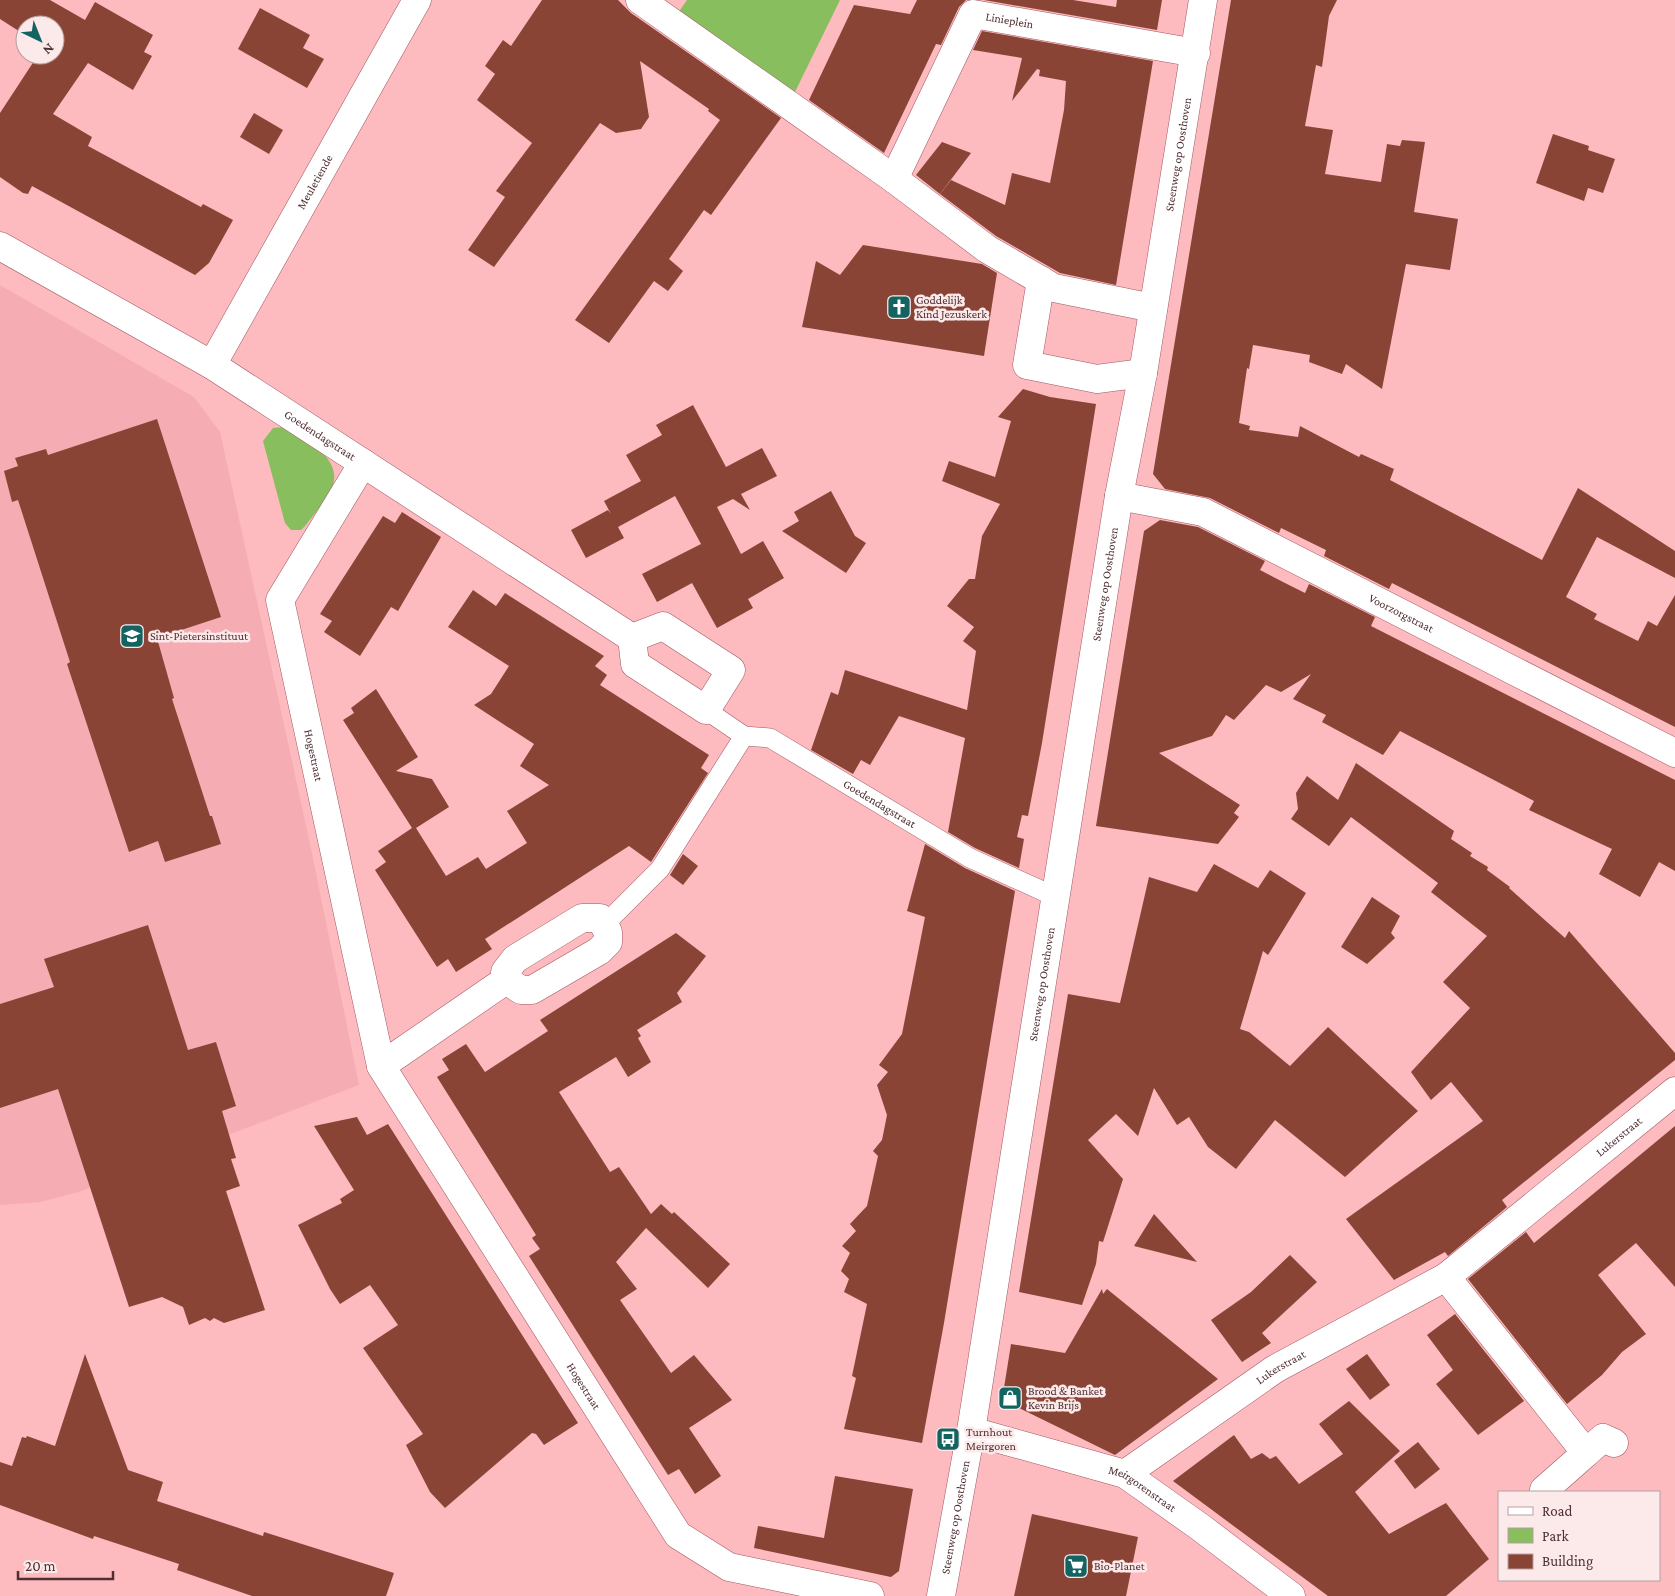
<svg xmlns="http://www.w3.org/2000/svg" width="1675" height="1596" font-family="'Crimson Pro',serif">
  <style>
    .built { fill: #f6acb3 }
    .green { fill: #88be5e }
    .building { fill: #8a4436 }
    .lines { fill: none; stroke-linecap: round; stroke-linejoin: round }
    .service-casing { stroke: #a25760; stroke-width: 20 }
    .minor-casing { stroke: #a25760; stroke-width: 29 }
    .tertiary-casing { stroke: #a25760; stroke-width: 29 }
    .service { stroke: #fff; stroke-width: 19 }
    .minor { stroke: #fff; stroke-width: 28 }
    .tertiary { stroke: #fff; stroke-width: 28 }
    .labels { text-anchor: middle; dominant-baseline: central; stroke-width: 5; stroke-linejoin: round; paint-order: stroke }
    .street-label { font-size: 12px; fill: #502f32; stroke: #fceaeb }
    .poi-label { font-size: 12px; fill: #502f32; stroke: #fceaeb; text-anchor: start }
  </style>
  <rect width="100%" height="100%" fill="#fdbabf"/>
  <polygon class="built" points="0,285 194,397 220,432 309,839 359,1085 78,1192 40,1202 0,1205"/>
  <g class="green">
    <polygon points="687,0 840,0 793,96 676,16"/>
    <path d="M 286,427 C 306,441 346,459 331,490 C 325,502 314,514 306,525 L 301,530 L 291,530 L 285,523 L 263,441 L 273,428 Z"/>
  </g>
  <g class="building">
    <polygon points="0,0 50,0 85,20 95,2 153,35 144,52 152,56 133,90 88,63 53,114 92,137 88,146 201,207 203,204 233,220 209,263 195,275 32,186 28,194 23,193 0,177 0,113 38,55 55,55 55,25 25,25 25,35 0,19"/>
    <polygon points="542,0 618,0 631,13 781,118 711,215 704,210 669,259 683,271 668,291 654,281 609,343 575,320 720,120 708,111 709,109 640,61 649,117 641,129 616,133 600,123 494,267 468,250 505,197 496,191 532,143 477,100 495,74 485,66 503,40 511,46"/>
    <polygon points="917,0 966,0 959,7 941,45 936,44 884,153 809,100 854,5 910,14"/>
    <polygon points="984,0 1073,0 1116,7 1117,0 1162,0 1157,30"/>
    <polygon points="1231,0 1337,0 1329,16 1322,67 1316,65 1305,126 1333,130 1325,174 1381,182 1387,144 1400,146 1402,140 1425,142 1414,212 1458,219 1450,270 1406,264 1382,389 1346,364 1342,374 1309,362 1310,355 1253,345 1249,369 1247,368 1239,423 1250,426 1249,430 1298,437 1300,426 1359,457 1361,454 1394,469 1390,480 1542,560 1578,488 1675,551 1675,578 1597,537 1566,597 1597,614 1594,619 1638,641 1648,621 1657,626 1675,595 1675,727 1392,583 1389,589 1324,556 1326,550 1281,528 1279,533 1210,498 1165,489 1153,474"/>
    <polygon points="260,8 310,35 303,48 324,59 307,88 238,49"/>
    <polygon points="982,31 1153,61 1116,285 1060,273 996,236 940,194 951,180 1005,205 1012,173 1050,183 1064,110 1066,81 1039,76 1040,70 1037,69 1012,101 1022,58 973,50"/>
    <polygon points="254,113 283,130 269,154 240,137"/>
    <polygon points="1553,134 1589,146 1588,150 1615,159 1603,193 1588,188 1584,201 1536,183"/>
    <polygon points="942,142 971,153 940,194 916,175"/>
    <polygon points="863,245 982,264 997,273 984,356 802,327 816,261 840,275"/>
    <polygon points="1023,389 1050,397 1096,404 1042,743 1028,816 1022,815 1017,837 1024,839 1019,868 975,848 948,832 965,738 899,716 870,765 861,760 853,774 811,750 831,692 838,695 845,670 967,710 976,651 963,641 974,627 947,606 969,579 975,579 982,536 1000,504 942,481 949,461 995,477 1011,421 998,417"/>
    <polygon points="693,405 726,467 762,448 777,476 741,494 750,510 733,499 717,507 741,554 763,541 784,578 748,599 753,608 717,628 692,583 657,602 642,574 701,544 675,496 618,527 624,538 586,558 571,530 608,510 611,514 604,501 641,481 626,455 662,435 656,425"/>
    <polygon points="157,419 221,617 157,638 174,698 172,699 210,816 212,816 221,844 165,862 158,841 129,852 67,664 70,662 18,500 12,502 4,471 18,466 15,458 46,449 48,455"/>
    <polygon points="831,491 855,536 866,543 846,573 782,531 799,521 794,512"/>
    <polygon points="402,512 441,537 398,611 391,607 360,656 324,632 332,621 320,614 383,516 395,523"/>
    <polygon points="1160,520 1198,527 1265,561 1260,570 1283,582 1305,593 1309,584 1375,617 1371,626 1675,780 1675,871 1659,862 1640,897 1599,874 1612,849 1529,810 1534,801 1400,731 1383,755 1322,722 1326,715 1293,699 1311,674 1281,692 1266,685 1234,720 1226,715 1212,736 1159,753 1240,805 1234,813 1239,817 1218,844 1096,826 1144,531"/>
    <polygon points="473,590 496,606 505,593 604,656 595,666 607,675 600,685 709,755 701,768 708,773 651,862 629,846 485,939 492,949 456,972 448,959 437,967 375,870 386,862 378,851 412,828 343,720 354,713 351,708 376,689 418,757 396,771 432,779 449,807 416,828 446,876 478,857 486,869 527,843 507,811 549,785 520,766 534,744 474,705 491,694 509,666 448,627"/>
    <polygon points="1356,763 1454,831 1451,839 1472,853 1470,856 1488,867 1487,870 1510,887 1509,888 1565,938 1569,931 1675,1053 1675,1060 1502,1200 1507,1207 1448,1256 1445,1252 1394,1280 1346,1219 1483,1121 1451,1082 1431,1100 1411,1072 1470,1008 1443,982 1487,936 1431,892 1438,883 1351,817 1329,846 1291,819 1298,809 1296,793 1307,776 1338,800"/>
    <polygon points="925,844 965,868 1015,891 944,1323 922,1443 844,1429 856,1378 852,1376 867,1304 844,1292 849,1279 841,1271 850,1253 842,1246 856,1231 850,1224 867,1206 878,1156 873,1151 882,1140 887,1115 877,1085 888,1072 879,1065 902,1034 925,917 907,911"/>
    <polygon points="683,854 698,866 683,885 670,875"/>
    <polygon points="1214,864 1258,888 1270,870 1306,893 1268,955 1263,951 1240,1029 1249,1032 1290,1066 1328,1027 1418,1111 1345,1177 1275,1120 1236,1169 1208,1147 1189,1117 1177,1125 1154,1088 1138,1136 1116,1114 1088,1140 1123,1179 1103,1242 1099,1241 1096,1264 1082,1305 1019,1292 1068,994 1120,1003 1149,877 1197,892"/>
    <polygon points="1372,897 1400,916 1391,933 1395,938 1367,964 1341,947"/>
    <polygon points="148,925 188,1050 216,1042 236,1106 222,1111 236,1158 231,1159 240,1186 226,1191 265,1310 224,1323 214,1318 210,1321 205,1318 189,1325 183,1307 162,1297 129,1307 58,1089 0,1108 0,1004 54,987 44,959"/>
    <polygon points="676,933 706,956 677,993 682,1002 637,1030 641,1036 638,1038 651,1062 628,1077 616,1057 559,1092 610,1172 619,1167 651,1214 661,1204 672,1214 674,1212 730,1264 708,1288 646,1228 616,1262 637,1289 620,1300 671,1373 694,1355 732,1400 689,1428 721,1476 695,1494 679,1469 668,1475 529,1256 540,1249 532,1238 536,1235 437,1077 449,1070 442,1059 466,1044 485,1072 548,1031 540,1020"/>
    <polygon points="357,1117 367,1135 388,1124 578,1423 544,1445 536,1434 532,1433 445,1508 430,1492 406,1445 423,1434 363,1348 398,1325 370,1285 340,1304 330,1289 298,1225 342,1203 340,1199 354,1190 314,1126"/>
    <polygon points="1675,1126 1675,1287 1636,1243 1598,1275 1646,1334 1622,1352 1602,1375 1567,1404 1468,1279 1526,1232 1534,1243"/>
    <polygon points="1154,1214 1197,1262 1134,1246"/>
    <polygon points="1290,1255 1317,1282 1262,1333 1271,1343 1242,1362 1211,1320 1251,1292"/>
    <polygon points="1102,1289 1103,1294 1107,1289 1218,1379 1115,1455 1009,1403 1003,1394 1011,1344 1065,1353"/>
    <polygon points="1455,1314 1524,1401 1478,1435 1436,1384 1453,1370 1427,1335"/>
    <polygon points="85,1354 128,1470 163,1482 157,1501 263,1536 264,1532 394,1573 386,1596 252,1596 177,1570 179,1564 94,1536 93,1539 0,1505 0,1462 12,1466 22,1437 26,1438 27,1436 55,1446"/>
    <polygon points="1367,1354 1390,1385 1370,1400 1346,1369"/>
    <polygon points="1349,1401 1400,1451 1355,1492 1389,1534 1446,1503 1489,1559 1446,1596 1328,1596 1173,1481 1234,1435 1251,1459 1262,1453 1270,1459 1276,1456 1299,1484 1343,1454 1319,1424"/>
    <polygon points="1418,1442 1440,1469 1415,1489 1394,1461"/>
    <polygon points="835,1476 913,1489 899,1571 891,1577 754,1548 758,1526 824,1538"/>
    <polygon points="1032,1514 1138,1537 1126,1596 1014,1596"/>
  </g>
  <g class="lines">
    <g class="service-casing">
      <g id="service">
        <path id="s1" d="M 706,710 L 744,736 L 770,738 L 970,858 L 1056,897"/>
        <polyline points="605,924 660,869 744,736"/>
      </g>
    </g>
    <g class="minor-casing">
      <g id="minor">
        <polyline points="640,0 894,179 987,249 1054,288 1153,308"/>
        <path id="s2" d="M 894,179 L 973,14 L 1196,53"/>
        <path id="s3" d="M 0,246 L 212,365 L 632,638 L 635,664 L 706,710 L 731,670 L 663,626 L 632,638"/>
        <polyline points="1041,280 1027,365 1097,379 1143,373"/>
        <path id="s4" d="M 212,365 L 417,0"/>
        <path id="s5" d="M 363,463 L 280,600 L 381,1066 L 678,1535 L 729,1567 L 870,1596"/>
        <path id="s6" d="M 1119,496 L 1203,512 L 1675,753"/>
        <polyline points="381,1066 506,980 521,990 532,990 599,951 608,942 608,932 600,918 582,918 515,959 505,972 506,980"/>
        <polyline points="1446,1277 1586,1453 1544,1490"/>
        <path id="s7" d="M 971,1431 L 1125,1474 L 1200,1527 L 1291,1596"/>
        <polyline points="1586,1453 1603,1438 1614,1443"/>
        <path id="s8" d="M 1125,1474 L 1275,1369 L 1446,1277 L 1675,1091"/>
      </g>
    </g>
    <g class="tertiary-casing">
      <g id="tertiary">
        <path id="s9" d="M 941,1596 L 971,1431 L 1119,496 L 1143,373 L 1203,0"/>
      </g>
    </g>
    <use href="#service" class="service"/>
    <use href="#minor" class="minor"/>
    <use href="#tertiary" class="tertiary"/>
  </g>
  <defs>
    <g id="church-square" transform="scale(1.25)"><rect x="-9" y="-9" width="18" height="18" rx="4" fill="#136361" stroke="#fceaeb"/><path d="M-1.2-6h2.4v3.5h3.3v2.4h-3.3V6h-2.4V-.1h-3.3v-2.4h3.3Z" fill="#fff"/></g>
    <g id="school-square" transform="scale(1.25)"><rect x="-9" y="-9" width="18" height="18" rx="4" fill="#136361" stroke="#fceaeb"/><path d="M0-5L7-2L0 1L-7-2ZM-4 1L0 2.5L4 1V4Q0 6-4 4Z" fill="#fff"/></g>
    <g id="shop-square" transform="scale(1.25)"><rect x="-9" y="-9" width="18" height="18" rx="4" fill="#136361" stroke="#fceaeb"/><path d="M-5-2.5h2.3a2.7 3.5 0 0 1 5.4 0H5L5.5 6h-11ZM-1.5-2.5h3a1.5 2.3 0 0 0-3 0Z" fill="#fff"/></g>
    <g id="bus-square" transform="scale(1.25)"><rect x="-9" y="-9" width="18" height="18" rx="4" fill="#136361" stroke="#fceaeb"/><path d="M-5-6H5V4H4V6H2V4H-2V6H-4V4H-5ZM-3.5-4V0h7V-4ZM-3.5 1.2v1.5H-2V1.2ZM2 1.2v1.5H3.5V1.2Z" fill="#fff"/></g>
    <g id="supermarket-square" transform="scale(1.25)"><rect x="-9" y="-9" width="18" height="18" rx="4" fill="#136361" stroke="#fceaeb"/><path d="M-6-5.5h2.5l.6 2H6L4.5 2H-2.5L-4.4-4H-6ZM-1.5 3.2a1.3 1.3 0 1 0 .1 0ZM3 3.2a1.3 1.3 0 1 0 .1 0Z" fill="#fff"/></g>
  </defs>
  <g fill-rule="evenodd">
    <use href="#church-square" x="899" y="307"/>
    <use href="#school-square" x="132" y="636"/>
    <use href="#shop-square" x="1010" y="1398"/>
    <use href="#bus-square" x="948" y="1439"/>
    <use href="#supermarket-square" x="1076" y="1566"/>
  </g>
  <g class="labels">
    <g class="street-label">
      <text stroke="none"><textPath href="#s2" startOffset="220">Linieplein</textPath></text>
      <text stroke="none"><textPath href="#s9" startOffset="1461">Steenweg op Oosthoven</textPath></text>
      <text stroke="none"><textPath href="#s4" startOffset="210">Meuletiende</textPath></text>
      <text stroke="none"><textPath href="#s3" startOffset="372">Goedendagstraat</textPath></text>
      <text stroke="none"><textPath href="#s9" startOffset="1025">Steenweg op Oosthoven</textPath></text>
      <text stroke="none"><textPath href="#s6" startOffset="308">Voorzorgstraat</textPath></text>
      <text stroke="none"><textPath href="#s5" startOffset="319">Hogestraat</textPath></text>
      <text stroke="none"><textPath href="#s1" startOffset="200">Goedendagstraat</textPath></text>
      <text stroke="none"><textPath href="#s9" startOffset="620">Steenweg op Oosthoven</textPath></text>
      <text stroke="none"><textPath href="#s8" startOffset="600">Lukerstraat</textPath></text>
      <text stroke="none"><textPath href="#s8" startOffset="189">Lukerstraat</textPath></text>
      <text stroke="none"><textPath href="#s5" startOffset="1016">Hogestraat</textPath></text>
      <text stroke="none"><textPath href="#s7" startOffset="182">Meirgorenstraat</textPath></text>
      <text stroke="none"><textPath href="#s9" startOffset="80">Steenweg op Oosthoven</textPath></text>
    </g>
    <g class="poi-label">
      <text x="916" y="300">Goddelijk<tspan x="916" dy="14">Kind Jezuskerk</tspan></text>
      <text x="150" y="636">Sint-Pietersinstituut</text>
      <text x="1028" y="1391">Brood &amp; Banket<tspan x="1028" dy="14">Kevin Brijs</tspan></text>
      <text x="966" y="1432">Turnhout<tspan x="966" dy="14">Meirgoren</tspan></text>
      <text x="1094" y="1566">Bio-Planet</text>
    </g>
  </g>
  <rect x="1498" y="1491" width="162" height="90" fill="#fceaeb" stroke="#b79fa1"/>
  <rect x="1508" y="1507" width="25" height="8" fill="#ffffff" stroke="#b79fa1"/>
  <text x="1542" y="1516" font-size="15" fill="#502f32">Road</text>
  <rect x="1508" y="1528" width="25" height="15" fill="#88be5e" stroke="#b79fa1"/>
  <text x="1542" y="1541" font-size="15" fill="#502f32">Park</text>
  <rect x="1508" y="1554" width="25" height="15" fill="#8a4436" stroke="#b79fa1"/>
  <text x="1542" y="1566" font-size="15" fill="#502f32">Building</text>
  <g transform="translate(40 40) rotate(137)"><circle r="24" fill="#fceaeb" stroke="#b79fa1"/>
  <path d="M0-4L9 19L0 12L-9 19Z" fill="#136361"/>
  <text y="-8" font-size="14" font-weight="bold" text-anchor="middle" fill="#502f32">N</text>
  </g>
  <path d="M18 1571v8h95v-8" fill="none" stroke="#502f32" stroke-width="2.5"/>
  <text x="25" y="1571" font-size="15" fill="#502f32" stroke="#fceaeb" stroke-width="4" paint-order="stroke">20 m</text>
</svg>
